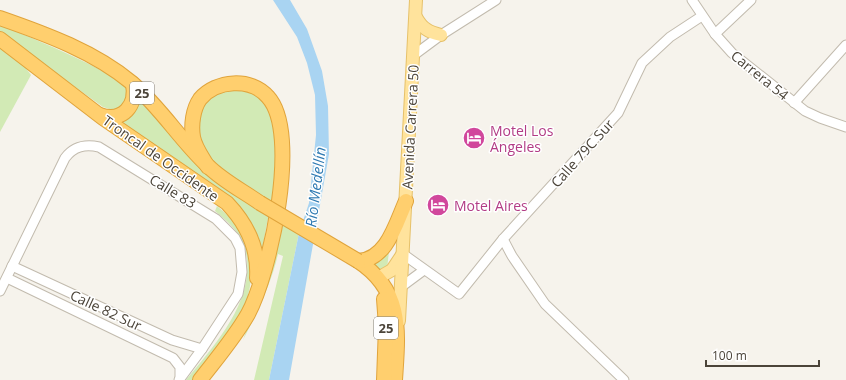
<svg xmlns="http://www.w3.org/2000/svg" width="846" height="380" font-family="'Open Sans',sans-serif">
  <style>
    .green { fill: #d2eab5 }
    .water { fill: #a9d4f2 }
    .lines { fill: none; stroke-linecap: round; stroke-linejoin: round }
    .minor-casing { stroke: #c2bbae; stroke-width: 11 }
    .major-casing { stroke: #e6c16a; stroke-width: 14 }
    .highway-casing { stroke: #e0a43c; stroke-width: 16 }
    .minor { stroke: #fff; stroke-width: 9 }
    .major { stroke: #ffe39c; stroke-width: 12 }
    .highway { stroke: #ffcf6e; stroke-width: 14 }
    .highway-bridge-casing { stroke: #e0a43c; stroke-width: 16; stroke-linecap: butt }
    .highway-bridge { stroke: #ffcf6e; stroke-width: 14 }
    .labels { text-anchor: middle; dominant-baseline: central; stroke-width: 3; stroke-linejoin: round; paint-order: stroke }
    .shield { fill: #fff; stroke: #817c74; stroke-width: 1 }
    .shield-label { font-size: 13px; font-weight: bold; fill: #4b4439 }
    .street-label { font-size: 14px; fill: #4b4439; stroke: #fff }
    .hotel-label { font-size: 14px; fill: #b23c85; stroke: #fff; text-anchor: start }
    .water-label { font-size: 15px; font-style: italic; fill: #2e7ab2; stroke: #fff }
  </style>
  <rect width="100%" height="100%" fill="#f6f3ec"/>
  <g class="green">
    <path d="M 0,25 C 20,33 123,74 128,91 C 130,100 122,106 116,111 L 103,107 L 0,33 Z"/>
    <polygon points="0,45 19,59 31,75 0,132"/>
    <path d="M 238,87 L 261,96 L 272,111 L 276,134 L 275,181 L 260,261 L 259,238 L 249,219 L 235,203 L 217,187 L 118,121 L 139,95 L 185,150 L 263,197 C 243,183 193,157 197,128 C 197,124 199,120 200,116 C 207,91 214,93 238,87 Z"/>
    <path d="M 217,206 C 237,223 246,232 250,259 C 258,308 222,343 194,380 L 186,380 C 215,344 260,297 244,245 C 239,231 226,220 215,211 Z"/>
    <path d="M 279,221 L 299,233 L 269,380 L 254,380 L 283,256 L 278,254 C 271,285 257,312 243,340 L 259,294 Z"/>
    <polygon points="390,243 387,269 382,272 373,264"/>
  </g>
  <polygon class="water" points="273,0 290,0 307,29 322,71 328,106 329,154 289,380 269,380 299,233 309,203 316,135 315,95 307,63 297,37"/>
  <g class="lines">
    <g class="minor-casing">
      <g id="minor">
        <polyline points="692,0 715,34 732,53 805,111 820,118 846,127"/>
        <polyline points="715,34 751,0"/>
        <polyline points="414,55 441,35 496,0"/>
        <polyline points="794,103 846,45"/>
        <polyline points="503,239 512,256 545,304 624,380"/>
        <polyline points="403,254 459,294 503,239 618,113 642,63 670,37 702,16"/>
        <polyline points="12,266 172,340 202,349"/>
        <polyline points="7,278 173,358 180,367 180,377"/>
        <polyline points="401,287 424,270"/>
        <path d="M 0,291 L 65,158 C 74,146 85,144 99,147 L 216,219 L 235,238 L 240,248 L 242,272 L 238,294 L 202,349 L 179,380"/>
      </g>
    </g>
    <g class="major-casing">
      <g id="major">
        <path d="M 416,17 C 422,28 428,32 441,35"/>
        <polyline points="378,278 392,270 402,255"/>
        <polyline points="399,321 416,0"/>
      </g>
    </g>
    <g class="highway-casing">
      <g id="highway">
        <path d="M 0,18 C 46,34 95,52 132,83 C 161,108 181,141 208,166 C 223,181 243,191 260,203"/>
        <path d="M 0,39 L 103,118 L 227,203 C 247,224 259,248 257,278"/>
        <path d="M 100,115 C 123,123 137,105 133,84"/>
        <path d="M 358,261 C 404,291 398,333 395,380"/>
        <path d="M 358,261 C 387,260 396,223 406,201"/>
        <path d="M 200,380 C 217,358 235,337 248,314 C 270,273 301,133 268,97 C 251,77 216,80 200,99 C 193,109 191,125 193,137 C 195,148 203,158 208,167"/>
        <polyline points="384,380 386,326 384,299"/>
      </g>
    </g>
    <use href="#minor" class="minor"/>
    <use href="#major" class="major"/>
    <use href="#highway" class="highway"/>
    <g class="highway-bridge-casing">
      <polyline id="highway-bridge" points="260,203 358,261"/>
    </g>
    <use href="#highway-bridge" class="highway-bridge"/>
  </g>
  <defs>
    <g id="hotel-disc" transform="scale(1.15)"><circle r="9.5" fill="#d1479c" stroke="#fff"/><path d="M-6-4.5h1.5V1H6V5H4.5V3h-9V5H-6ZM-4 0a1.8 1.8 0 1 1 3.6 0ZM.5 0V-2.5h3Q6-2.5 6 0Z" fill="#fff"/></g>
  </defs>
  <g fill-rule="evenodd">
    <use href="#hotel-disc" x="474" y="138"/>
    <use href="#hotel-disc" x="438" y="205"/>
  </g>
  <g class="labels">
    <g class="shield">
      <rect x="130" y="82" width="24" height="22" rx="3"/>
      <rect x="374" y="317" width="24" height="22" rx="3"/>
    </g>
    <g class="shield-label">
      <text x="142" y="93">25</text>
      <text x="386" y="328">25</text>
    </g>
    <g class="street-label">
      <text transform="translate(760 75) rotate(39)">Carrera 54</text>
      <text transform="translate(410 127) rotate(-87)">Avenida Carrera 50</text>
      <text transform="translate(582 153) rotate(-48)">Calle 79C Sur</text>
      <text transform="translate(161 158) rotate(35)">Troncal de Occidente</text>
      <text transform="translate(173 191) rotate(31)">Calle 83</text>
      <text transform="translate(106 310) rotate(25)">Calle 82 Sur</text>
    </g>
    <g class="hotel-label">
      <text x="490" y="130">Motel Los<tspan x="490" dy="16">Ángeles</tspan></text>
      <text x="454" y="205">Motel Aires</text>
    </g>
    <g class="water-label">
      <text transform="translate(315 187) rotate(-83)">Río Medellín</text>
    </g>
  </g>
  <path d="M706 360v6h113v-6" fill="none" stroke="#4b4439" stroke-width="2"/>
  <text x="712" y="360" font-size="12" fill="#4b4439" stroke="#ffffff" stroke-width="3" paint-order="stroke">100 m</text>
</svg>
